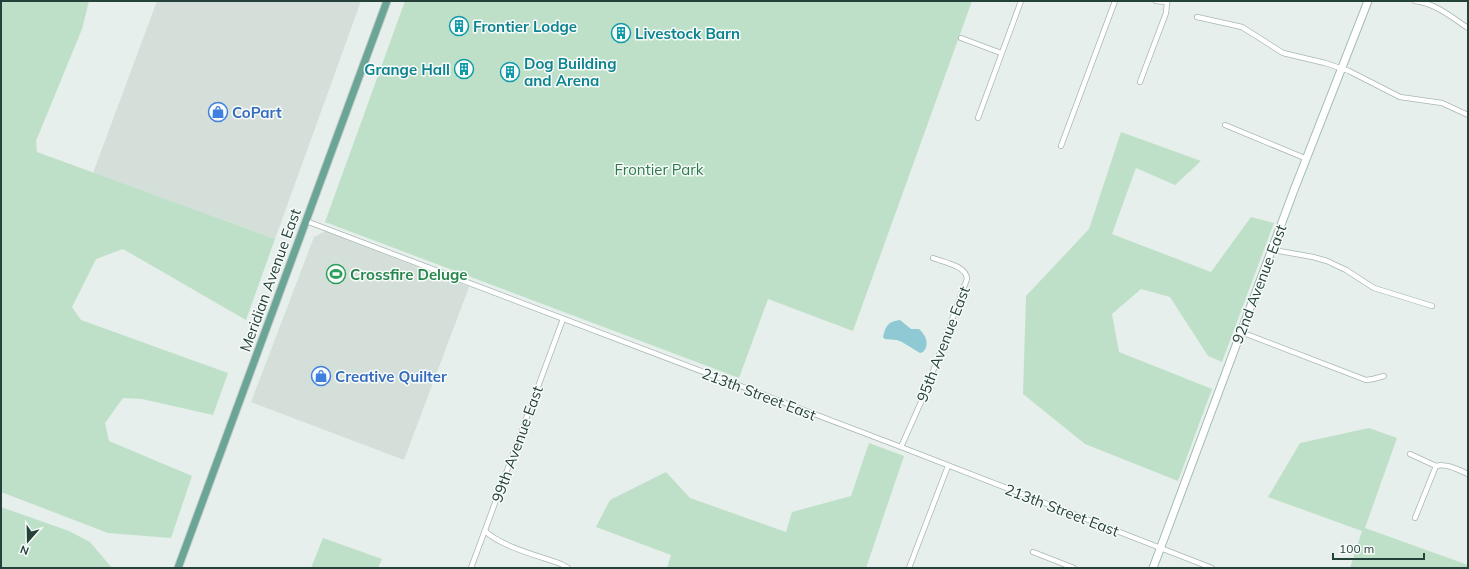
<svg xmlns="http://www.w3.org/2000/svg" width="1469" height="569" font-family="Mulish,sans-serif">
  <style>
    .built { fill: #d4dfda }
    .green { fill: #bfe0c8 }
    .water { fill: #8ec9d4 }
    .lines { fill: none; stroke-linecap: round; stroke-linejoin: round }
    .street-casing { stroke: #a8b8b2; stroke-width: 6 }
    .secondary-casing { stroke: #a4bbb3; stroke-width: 9 }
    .primary-casing { stroke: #c2cac8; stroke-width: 9 }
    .street { stroke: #fff; stroke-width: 4.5 }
    .secondary { stroke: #fff; stroke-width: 7 }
    .primary { stroke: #6aa596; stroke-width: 7 }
    .labels { text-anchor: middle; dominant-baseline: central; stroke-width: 3; stroke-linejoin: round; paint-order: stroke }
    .culture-label { font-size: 15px; font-weight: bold; fill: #0d838f; stroke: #f7fbf9; text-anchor: start }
    .shop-label { font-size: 15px; font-weight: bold; fill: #366cbe; stroke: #f7fbf9; text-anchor: start }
    .park-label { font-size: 15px; fill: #2d7a4b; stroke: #f7fbf9 }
    .leisure-label { font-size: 15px; font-weight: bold; fill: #27864d; stroke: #f7fbf9; text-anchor: start }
    .street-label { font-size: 15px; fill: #24423a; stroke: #f7fbf9 }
  </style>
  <rect width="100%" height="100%" fill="#e6efeb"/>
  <g class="built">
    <polygon points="157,1 361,1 275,239 93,173"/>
    <polygon points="325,231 469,287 404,460 251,402 314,237"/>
  </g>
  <g class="green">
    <polygon points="1,1 89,1 82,29 36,141 37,152 275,239 246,320 123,249 96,259 72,307 81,320 228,373 213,415 142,399 123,398 105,423 109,441 192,476 171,538 108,533 1,492"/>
    <polygon points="405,1 972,1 853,331 768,299 739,378 325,222"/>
    <polygon points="1121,132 1201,161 1175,185 1136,168 1112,234 1211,272 1251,217 1274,223 1222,362 1208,356 1170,297 1141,289 1112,314 1119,352 1212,389 1178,481 1085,444 1023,394 1026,296 1089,229"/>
    <polygon points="1369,428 1397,438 1365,528 1468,565 1468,568 1350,568 1362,531 1268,497 1300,443"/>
    <polygon points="869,443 904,456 866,568 667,568 671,555 596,527 610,500 666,472 690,498 786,532 792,512 851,496"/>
    <polygon points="1,507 69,531 90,542 112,568 1,568"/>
    <polygon points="323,538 382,559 378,568 311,568"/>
  </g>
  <path class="water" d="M 900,320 L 911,329 L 919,329 C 926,335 930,345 923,352 L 920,353 L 902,342 L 897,340 L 885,339 L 883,337 C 886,326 887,322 900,320 Z"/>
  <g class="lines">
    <g class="street-casing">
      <g id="street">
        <polyline points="1156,1 1167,2"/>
        <path d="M 1415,1 C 1437,4 1451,17 1468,28"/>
        <polyline points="1197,17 1242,27 1283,53 1325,63 1349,71 1400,97 1442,103 1468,115"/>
        <polyline points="961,38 1001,53"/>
        <polyline points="1140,82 1166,13 1167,2 1168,1"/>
        <polyline points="978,118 1021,1"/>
        <polyline points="1225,125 1307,159"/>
        <polyline points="1061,146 1115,1"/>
        <polyline points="306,221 901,447 1212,568"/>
        <polyline points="1273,247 1279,251 1313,257 1327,261 1346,270 1374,288 1432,306"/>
        <polyline points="1241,332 1366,380 1373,379 1384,376"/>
        <path d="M 901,447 L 925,393 L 967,279 C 967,266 943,262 933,258"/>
        <path d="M 1410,454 L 1436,466 C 1446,463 1459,470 1468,474"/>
        <polyline points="1415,518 1436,466"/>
        <path d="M 485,531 C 502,547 539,556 561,564 L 568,568"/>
        <polyline points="1033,552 1074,568"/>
        <polyline points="471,568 563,319"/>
        <polyline points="909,568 948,466"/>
      </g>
    </g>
    <g class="secondary-casing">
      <polyline id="secondary" points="1153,568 1294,190 1368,1"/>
    </g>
    <g class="primary-casing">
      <polyline id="primary" points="178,568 387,1"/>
    </g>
    <use href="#street" class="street"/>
    <use href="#secondary" class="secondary"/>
    <use href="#primary" class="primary"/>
  </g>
  <defs>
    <g id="building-ring" transform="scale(1)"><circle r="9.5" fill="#f7fbf9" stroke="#0f9aa8" stroke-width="1.5"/><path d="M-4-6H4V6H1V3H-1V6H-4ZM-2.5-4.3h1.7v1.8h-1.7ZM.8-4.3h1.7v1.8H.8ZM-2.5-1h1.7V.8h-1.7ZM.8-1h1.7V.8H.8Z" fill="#0f9aa8"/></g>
    <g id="shop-ring" transform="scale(1)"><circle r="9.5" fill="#f7fbf9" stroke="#3f7fe0" stroke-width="1.5"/><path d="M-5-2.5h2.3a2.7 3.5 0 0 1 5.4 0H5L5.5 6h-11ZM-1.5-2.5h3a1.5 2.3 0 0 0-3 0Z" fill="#3f7fe0"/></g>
    <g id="stadium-ring" transform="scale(1)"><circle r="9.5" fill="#f7fbf9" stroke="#2e9e5b" stroke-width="1.5"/><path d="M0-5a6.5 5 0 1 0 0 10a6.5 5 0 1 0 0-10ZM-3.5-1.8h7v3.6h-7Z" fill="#2e9e5b"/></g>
  </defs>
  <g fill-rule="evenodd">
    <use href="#building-ring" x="459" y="26"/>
    <use href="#building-ring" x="621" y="33"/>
    <use href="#building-ring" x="464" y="69"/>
    <use href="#building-ring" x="510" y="72"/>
    <use href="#shop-ring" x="218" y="112"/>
    <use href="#stadium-ring" x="336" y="274"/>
    <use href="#shop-ring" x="321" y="376"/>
  </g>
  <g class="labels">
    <g class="culture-label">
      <text x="473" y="26">Frontier Lodge</text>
      <text x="635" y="33">Livestock Barn</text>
      <text x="524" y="63">Dog Building<tspan x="524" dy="17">and Arena</tspan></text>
      <text x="450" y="69" text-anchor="end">Grange Hall</text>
    </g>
    <g class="shop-label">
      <text x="232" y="112">CoPart</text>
      <text x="335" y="376">Creative Quilter</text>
    </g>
    <g class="park-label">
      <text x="659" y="169">Frontier Park</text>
    </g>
    <g class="leisure-label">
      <text x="350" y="274">Crossfire Deluge</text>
    </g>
    <g class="street-label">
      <text transform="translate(270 280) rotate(-70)">Meridian Avenue East</text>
      <text transform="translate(1259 284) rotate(-69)">92nd Avenue East</text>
      <text transform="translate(943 344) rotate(-69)">95th Avenue East</text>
      <text transform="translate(759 394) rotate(21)">213th Street East</text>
      <text transform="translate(517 444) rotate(-70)">99th Avenue East</text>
      <text transform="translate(1062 510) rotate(21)">213th Street East</text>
    </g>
  </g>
  <rect width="1469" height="569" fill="none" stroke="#24423a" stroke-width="4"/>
  <g transform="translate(28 541) rotate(200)" stroke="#f7fbf9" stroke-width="3" paint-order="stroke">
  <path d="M0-3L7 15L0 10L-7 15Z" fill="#24423a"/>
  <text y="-6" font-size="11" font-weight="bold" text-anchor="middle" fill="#24423a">N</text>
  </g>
  <path d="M1333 553v6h91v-6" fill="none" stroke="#24423a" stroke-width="2"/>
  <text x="1339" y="553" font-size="12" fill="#24423a" stroke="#f7fbf9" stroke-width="3" paint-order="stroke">100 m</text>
</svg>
